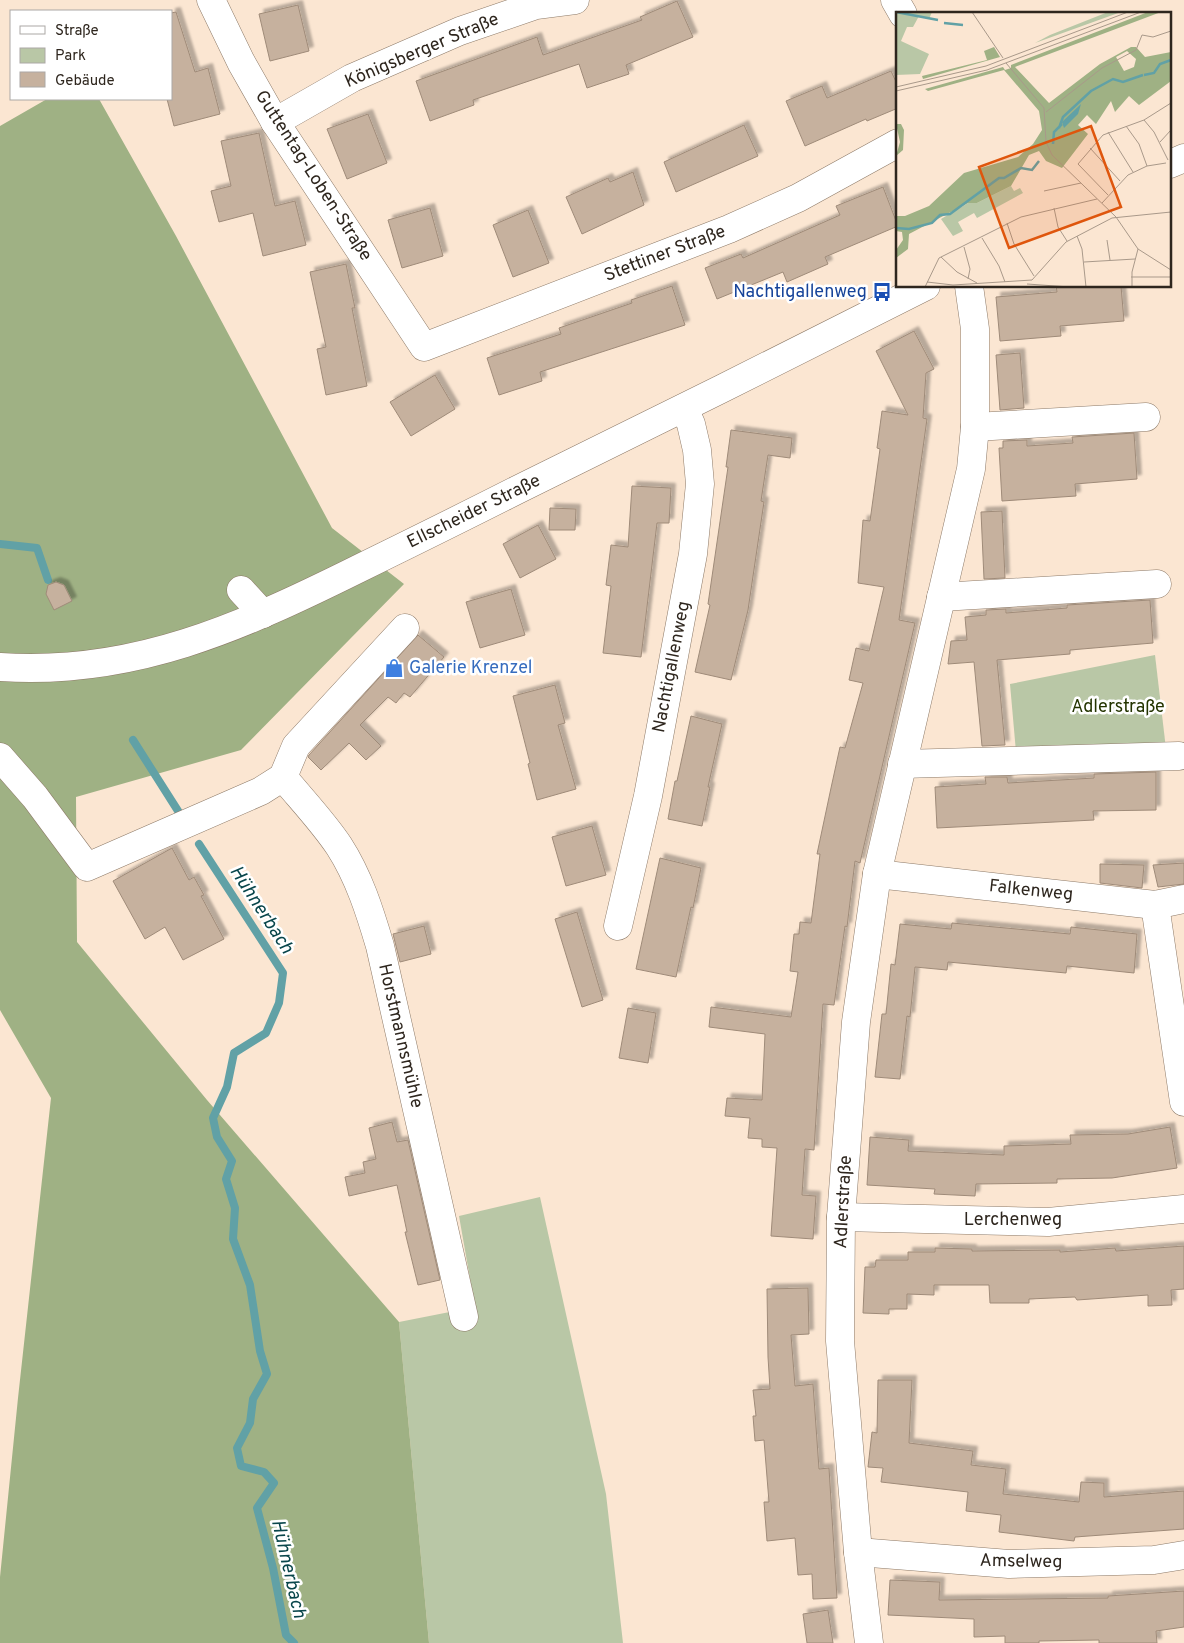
<svg xmlns="http://www.w3.org/2000/svg" width="1184" height="1643" font-family="Overpass,sans-serif">
  <style>
    .green { fill: #b9c7a6 }
    .forest { fill: #9fb184 }
    .lines { fill: none; stroke-linecap: round; stroke-linejoin: round }
    .stream { stroke: #61a1a6; stroke-width: 8 }
    .building { fill: #c6b19e; stroke: #9f8b79; filter: url(#shadow) }
    .minor-casing { stroke: #8d7a68; stroke-width: 29 }
    .minor { stroke: #fff; stroke-width: 28 }
    .labels { text-anchor: middle; dominant-baseline: central; stroke-width: 5; stroke-linejoin: round; paint-order: stroke }
    .street-label { font-size: 18px; fill: #2e261e; stroke: #fff }
    .transit-label { font-size: 18px; fill: #164399; stroke: #fff; text-anchor: end }
    .shop-label { font-size: 18px; fill: #366cbe; stroke: #fff; text-anchor: start }
    .park-label { font-size: 18px; fill: #243400; stroke: #fff }
    .water-label { font-size: 19px; font-style: italic; fill: #09464b; stroke: #fff }
    .inset-river { fill: none; stroke: #61a1a6; stroke-width: 2.5 }
    .inset-road { fill: none; stroke: #a9998a; stroke-width: 1 }
    .view { fill: #df560d; fill-opacity: 0.15; stroke: #df560d; stroke-width: 2.5 }
    .inset-edge { fill: none; stroke: #2e261e; stroke-width: 2.5 }
  </style>
  <defs>
    <filter id="shadow"><feDropShadow dx="4.5" dy="-4.5" stdDeviation="1" flood-color="#0004"/></filter>
  </defs>
  <rect width="100%" height="100%" fill="#fbe6d2"/>
  <g class="green">
    <polygon points="1155,655 1166,749 1016,752 1010,684"/>
    <polygon points="540,1197 606,1494 623,1643 429,1643 399,1322 475,1307 459,1216"/>
  </g>
  <polygon class="forest" points="47,99 99,99 176,236 332,528 404,584 241,750 76,797 77,942 207,1100 399,1322 429,1643 0,1643 0,1577 18,1398 51,1098 0,1010 0,126"/>
  <g class="lines">
    <g class="stream">
      <polyline points="0,544 37,548 48,580"/>
      <polyline points="133,740 180,814"/>
      <polyline points="199,844 283,973 279,1003 266,1033 234,1053 227,1087 213,1118 217,1137 232,1161 226,1179 235,1208 233,1239 250,1285 260,1351 267,1374 253,1399 250,1423 237,1448 241,1466 264,1472 274,1483 257,1508 273,1568 286,1635 294,1643"/>
    </g>
  </g>
  <g class="building">
    <polygon points="677,1 693,37 626,65 629,74 587,88 579,64 473,100 474,105 430,121 416,81 537,37 543,55 642,20 640,17"/>
    <polygon points="298,5 309,51 270,61 259,14"/>
    <polygon points="176,12 195,72 208,68 220,114 174,126 167,99 171,99 171,13"/>
    <polygon points="891,71 898,86 898,108 867,121 866,119 805,146 786,101 822,86 827,98"/>
    <polygon points="368,114 387,163 347,179 327,129"/>
    <polygon points="744,125 758,156 676,192 664,162"/>
    <polygon points="259,133 275,206 295,201 306,245 263,256 253,213 219,222 211,191 231,186 221,141"/>
    <polygon points="633,172 644,205 582,234 566,197 608,178 610,182"/>
    <polygon points="883,187 898,226 825,257 828,264 787,282 783,272 717,299 705,268 741,254 743,258 840,215 836,206"/>
    <polygon points="430,208 443,256 402,268 388,220"/>
    <polygon points="528,210 549,263 513,277 493,225"/>
    <polygon points="346,264 355,308 352,308 367,386 326,395 317,349 326,347 310,272"/>
    <polygon points="672,286 685,325 540,372 542,381 499,395 487,358 561,334 559,328 632,303 631,300"/>
    <polygon points="1056,286 1121,286 1124,321 1060,326 1061,336 1000,341 996,297 1057,292"/>
    <polygon points="914,331 934,369 926,373 923,418 927,419 899,620 915,623 860,863 855,861 847,927 845,926 834,1005 823,1004 814,1150 805,1149 802,1195 816,1196 813,1239 771,1236 777,1148 762,1147 762,1139 748,1138 750,1118 725,1116 727,1098 762,1100 765,1034 709,1027 711,1007 791,1017 798,972 790,971 794,934 799,934 800,922 811,923 820,854 817,854 831,788 840,747 845,748 863,683 849,680 856,648 869,651 884,587 858,583 863,520 870,521 880,449 877,448 882,411 908,415 876,351"/>
    <polygon points="1020,353 1024,408 1000,410 996,355"/>
    <polygon points="435,375 455,409 411,436 390,402"/>
    <polygon points="731,430 792,438 790,458 768,455 761,501 764,502 748,610 731,680 695,672 710,605 708,604 728,467 726,467"/>
    <polygon points="1134,433 1137,479 1075,484 1076,496 1002,501 999,448 1003,448 1003,441 1027,440 1027,446 1073,443 1072,437"/>
    <polygon points="632,486 671,488 669,523 657,523 641,657 603,653 611,586 606,585 611,545 628,547"/>
    <polygon points="550,508 576,509 575,530 549,530"/>
    <polygon points="1002,511 1005,578 984,579 981,512"/>
    <polygon points="538,525 556,559 520,578 503,544"/>
    <polygon points="56,582 64,585 72,601 54,610 46,594 48,585"/>
    <polygon points="511,589 525,635 480,648 466,602"/>
    <polygon points="1150,600 1153,643 1070,650 1070,654 997,660 1005,745 982,746 974,662 948,664 951,641 967,640 965,617 986,615 986,610 1006,609 1006,613 1067,608 1067,605"/>
    <polygon points="418,635 444,657 410,697 404,693 396,703 388,697 360,725 381,746 366,760 349,743 321,770 308,757 309,755"/>
    <polygon points="555,685 565,723 558,725 576,789 537,800 528,764 530,763 513,696"/>
    <polygon points="691,716 722,724 708,787 710,787 702,826 668,819 675,781 677,781"/>
    <polygon points="1156,772 1156,810 1093,811 1094,820 937,828 935,787 986,784 985,777 1007,777 1008,783 1094,778 1094,774"/>
    <polygon points="592,826 606,875 566,886 552,837"/>
    <polygon points="172,848 189,880 194,877 204,895 201,896 224,939 183,960 165,927 145,939 113,881"/>
    <polygon points="660,858 701,868 693,908 691,907 676,977 636,969"/>
    <polygon points="1184,863 1184,884 1158,887 1153,865"/>
    <polygon points="1100,864 1144,865 1142,888 1100,883"/>
    <polygon points="577,912 603,1000 582,1007 555,919"/>
    <polygon points="952,923 1070,934 1071,927 1137,934 1134,973 1067,966 1066,973 948,962 947,970 915,967 910,1017 907,1016 900,1079 875,1077 882,1014 886,1014 891,964 895,965 900,924 951,929"/>
    <polygon points="424,926 431,954 400,962 393,934"/>
    <polygon points="628,1008 656,1013 648,1063 619,1058"/>
    <polygon points="392,1122 397,1142 408,1140 440,1280 418,1285 405,1232 407,1232 397,1185 349,1196 345,1177 365,1173 363,1162 376,1159 369,1128"/>
    <polygon points="1170,1127 1177,1168 1112,1178 1057,1179 1057,1183 976,1184 975,1196 934,1194 935,1189 867,1185 870,1137 909,1140 908,1151 1004,1155 1004,1146 1071,1144 1070,1135 1128,1134"/>
    <polygon points="1184,1246 1184,1289 1171,1290 1172,1305 1148,1306 1148,1295 1077,1300 1075,1297 1029,1299 1029,1303 990,1303 989,1285 934,1285 934,1295 907,1294 907,1309 889,1309 889,1314 863,1313 865,1267 875,1267 876,1260 908,1260 908,1252 935,1252 935,1248 972,1249 972,1251 1060,1250 1060,1252 1115,1248 1116,1251"/>
    <polygon points="808,1288 809,1334 791,1335 795,1386 813,1384 819,1469 829,1468 837,1598 813,1599 812,1574 798,1575 795,1538 767,1541 764,1502 769,1502 764,1440 755,1441 753,1416 756,1416 753,1390 770,1389 768,1357 767,1289"/>
    <polygon points="878,1380 912,1380 909,1443 973,1451 971,1465 1006,1469 1003,1494 1079,1502 1081,1482 1104,1483 1104,1497 1184,1491 1184,1529 1075,1537 1074,1541 999,1532 1001,1515 966,1511 968,1492 881,1482 883,1468 868,1467 872,1432 877,1433"/>
    <polygon points="890,1580 940,1582 939,1600 1108,1598 1108,1596 1184,1591 1184,1627 1156,1631 1157,1643 1099,1643 1099,1640 1039,1641 1039,1643 1005,1643 1005,1636 974,1637 974,1619 888,1615"/>
    <polygon points="828,1610 833,1643 807,1643 803,1614"/>
  </g>
  <g class="lines">
    <g class="minor-casing">
      <g id="minor">
        <polyline points="211,0 241,62 275,122 424,347 729,229 798,198 898,143"/>
        <polyline points="895,0 903,14"/>
        <polyline points="275,122 352,78 460,31 536,5 575,0"/>
        <polyline points="1170,164 1184,158"/>
        <polyline points="975,427 1146,417"/>
        <polyline points="241,590 263,614"/>
        <polyline points="941,597 1157,584"/>
        <path d="M 0,667 C 133,676 241,627 358,569 C 411,543 464,517 517,490 C 654,423 790,355 926,286"/>
        <polyline points="0,757 35,797 87,867 261,791 283,777 296,746 405,628"/>
        <polyline points="902,764 1179,756"/>
        <path d="M 283,777 C 302,800 323,822 339,846 C 359,877 370,912 380,946 L 464,1317"/>
        <polyline points="877,874 1155,905 1184,899"/>
        <polyline points="1155,905 1184,1102"/>
        <polyline points="618,926 648,796 693,554 700,484 697,450 691,424 684,408"/>
        <polyline points="841,1217 1048,1222 1184,1209"/>
        <polyline points="858,1552 1009,1564 1154,1560 1184,1555"/>
        <polyline points="869,1643 858,1552 840,1341 841,1217 856,1022 877,874 971,469 975,427 975,329 969,286"/>
      </g>
    </g>
    <use href="#minor" class="minor"/>
  </g>
  <defs>
    <g id="bus-bare" transform="scale(1.5)"><path d="M-5-6H5V4H4V6H2V4H-2V6H-4V4H-5ZM-3.5-4V0h7V-4ZM-3.5 1.2v1.5H-2V1.2ZM2 1.2v1.5H3.5V1.2Z" fill="#1a4fb4" stroke="#fff" stroke-width="2.5" paint-order="stroke"/></g>
    <g id="shop-bare" transform="scale(1.5)"><path d="M-5-2.5h2.3a2.7 3.5 0 0 1 5.4 0H5L5.5 6h-11ZM-1.5-2.5h3a1.5 2.3 0 0 0-3 0Z" fill="#3f7fe0" stroke="#fff" stroke-width="2.5" paint-order="stroke"/></g>
  </defs>
  <g fill-rule="evenodd">
    <use href="#bus-bare" x="882" y="292"/>
    <use href="#shop-bare" x="394" y="668"/>
  </g>
  <g class="labels">
    <g class="street-label">
      <text transform="translate(422 51) rotate(-23)">Königsberger Straße</text>
      <text transform="translate(313 176) rotate(57)">Guttentag-Loben-Straße</text>
      <text transform="translate(665 254) rotate(-21)">Stettiner Straße</text>
      <text transform="translate(474 512) rotate(-26)">Ellscheider Straße</text>
      <text transform="translate(672 667) rotate(-79)">Nachtigallenweg</text>
      <text transform="translate(1031 891) rotate(6)">Falkenweg</text>
      <text transform="translate(400 1036) rotate(77)">Horstmannsmühle</text>
      <text transform="translate(844 1202) rotate(-87)">Adlerstraße</text>
      <text x="1013" y="1220">Lerchenweg</text>
      <text transform="translate(1021 1562) rotate(1)">Amselweg</text>
    </g>
    <g class="transit-label">
      <text x="867" y="292">Nachtigallenweg</text>
    </g>
    <g class="shop-label">
      <text x="409" y="668">Galerie Krenzel</text>
    </g>
    <g class="park-label">
      <text x="1118" y="707">Adlerstraße</text>
    </g>
    <g class="water-label">
      <text transform="translate(261 910) rotate(57)">Hühnerbach</text>
      <text transform="translate(288 1569) rotate(77)">Hühnerbach</text>
    </g>
  </g>
  <g transform="translate(896 12)">
    <rect width="275" height="275" fill="#fbe6d2"/>
    <path d="M 0,0 L 36,0 L 33,7 L 23,4 L 17,15 L 11,15 L 5,29 L 33,42 L 24,62 L 0,63 ZM 212,0 L 225,0 L 139,31 L 154,23 ZM 115,174 L 118,179 L 124,176 L 127,181 L 81,206 L 78,201 L 62,210 L 67,219 L 57,224 L 45,207 L 72,191 L 81,191 Z" fill="#b9c7a6"/>
    <path d="M 252,0 L 265,0 L 119,55 L 153,91 L 204,52 L 235,35 L 240,35 L 249,45 L 275,40 L 275,69 L 243,93 L 233,84 L 219,100 L 215,89 L 200,112 L 191,103 L 182,113 L 192,122 L 166,156 L 150,149 L 143,139 L 133,143 L 115,174 L 81,191 L 72,191 L 13,222 L 12,237 L 0,246 L 0,238 L 7,228 L 6,220 L 0,219 L 0,204 L 9,204 L 33,194 L 68,161 L 122,145 L 137,132 L 146,118 L 143,99 L 108,58 L 32,79 L 29,77 L 107,55 L 109,58 L 115,56 L 115,53 ZM 231,39 L 240,47 L 238,55 L 228,59 L 220,45 ZM 98,35 L 104,45 L 27,67 L 26,64 L 91,48 L 88,39 ZM 0,112 L 5,112 L 8,118 L 7,138 L 0,144 L 4,130 Z" fill="#9fb184" fill-rule="evenodd"/>
    <path d="M 185,92 L 182,102 L 168,116 L 166,110 Z" fill="#61a1a6"/>
    <path class="inset-river" d="M 0,0 L 42,8M 48,11 L 67,13M 248,63 L 258,61 L 264,52 L 275,48M 163,116 L 167,105 L 195,79 L 217,67 L 227,70 L 247,63M 157,132 L 158,120 L 166,112M 0,216 L 13,217 L 36,211 L 44,203 L 54,202 L 103,166 L 108,166 L 125,156 L 136,158 L 143,149"/>
    <path class="inset-road" d="M 76,0 L 107,46M 110,51 L 148,96 L 150,130 L 156,143 L 220,205 L 242,237 L 275,258M 0,75 L 90,54 L 232,0M 0,79 L 91,58 L 245,0M 150,100 L 206,56 L 240,38 L 246,23 L 257,25 L 275,19M 248,108 L 258,120 L 272,148M 230,114 L 243,132 L 251,154M 212,120 L 237,160M 264,130 L 275,118M 194,136 L 224,169M 148,179 L 185,171M 212,183 L 182,152 L 207,123 L 248,108 L 275,91M 206,191 L 232,163 L 251,154 L 270,151M 158,196 L 162,215 L 171,229M 111,211 L 118,232 L 138,264M 181,224 L 186,237 L 190,275M 86,226 L 103,254 L 109,270M 211,228 L 214,248M 68,235 L 74,257 L 72,267M 45,245 L 61,260 L 81,271M 188,250 L 239,247M 235,265 L 275,265M 136,268 L 170,230 L 216,206 L 275,200M 31,270 L 57,273 L 136,268M 131,272 L 174,275M 29,275 L 43,246 L 125,205 L 201,187M 236,275 L 236,260 L 242,237"/>
    <path class="view" d="M 195,114 L 225,195 L 113,236 L 83,155 Z"/>
    <rect width="275" height="275" class="inset-edge"/>
  </g>
  <rect x="10" y="10" width="162" height="90" fill="#ffffff" stroke="#aba8a5"/>
  <rect x="20" y="26" width="25" height="8" fill="#ffffff" stroke="#aba8a5"/>
  <text x="55" y="35" font-size="15" fill="#2e261e">Straße</text>
  <rect x="20" y="48" width="25" height="15" fill="#b9c7a6" stroke="#aba8a5"/>
  <text x="55" y="60" font-size="15" fill="#2e261e">Park</text>
  <rect x="20" y="72" width="25" height="15" fill="#c6b19e" stroke="#aba8a5"/>
  <text x="55" y="85" font-size="15" fill="#2e261e">Gebäude</text>
</svg>
